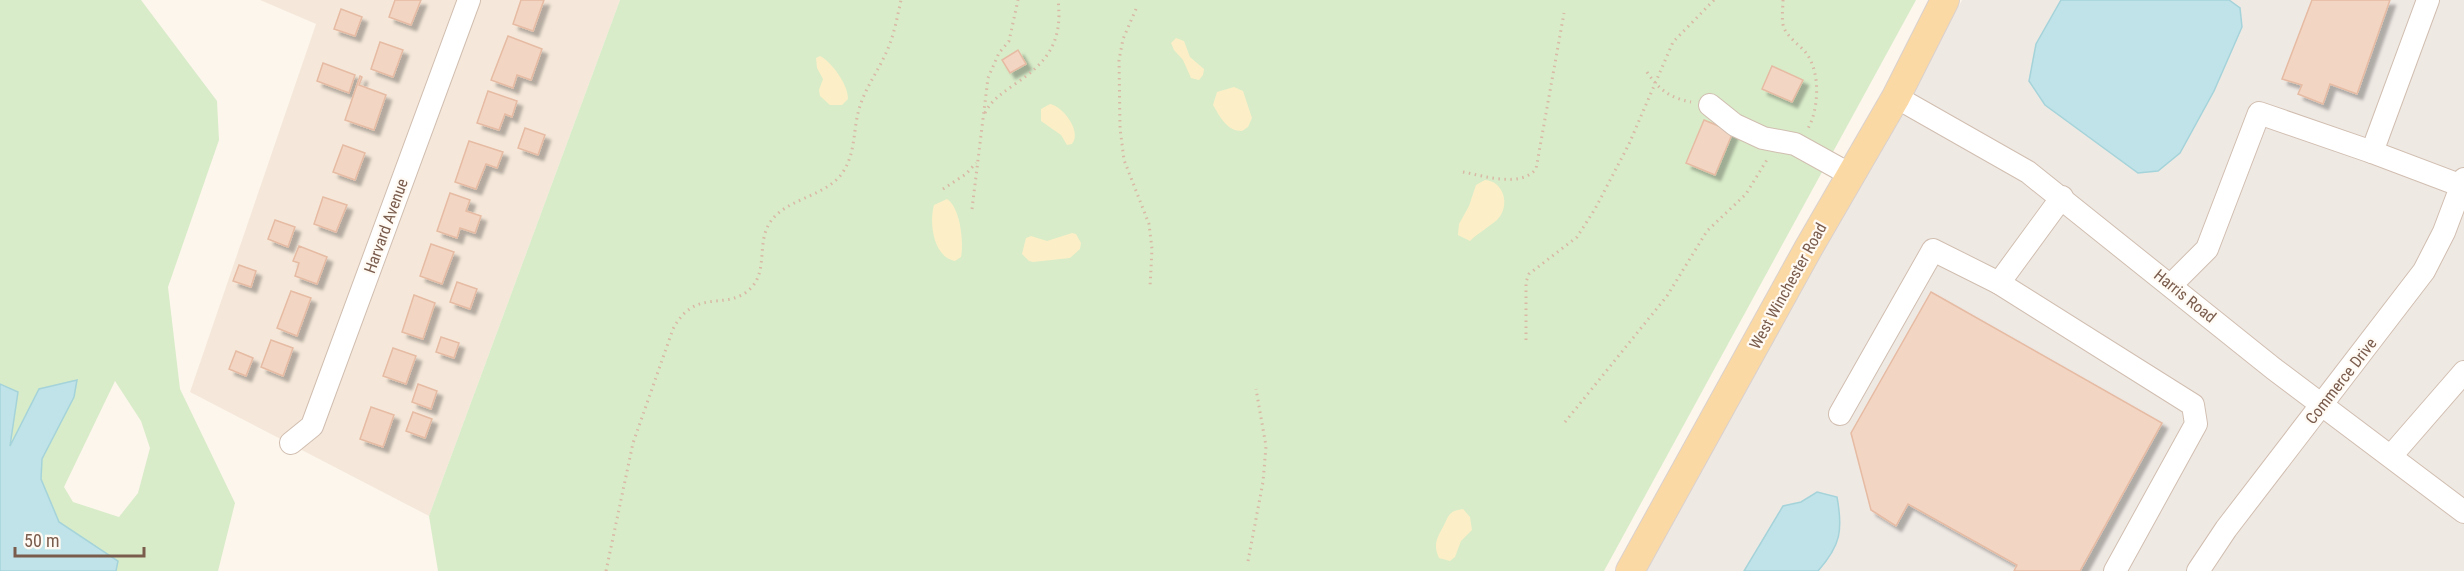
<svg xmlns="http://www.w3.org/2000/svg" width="2464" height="571" font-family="'Roboto Condensed',sans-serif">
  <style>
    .residential { fill: #f5e8da }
    .industrial { fill: #efe9e4 }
    .green { fill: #d8ecc9; fill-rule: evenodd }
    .sand { fill: #fcefc7 }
    .water { fill: #bfe3e8; stroke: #a5d3da; stroke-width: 1.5 }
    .building { fill: #f3d5c3; stroke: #e6bba3; stroke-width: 1.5; filter: url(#shadow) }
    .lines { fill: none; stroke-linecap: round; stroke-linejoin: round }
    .minor-casing { stroke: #d1beb0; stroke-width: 24 }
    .major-casing { stroke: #dad1cd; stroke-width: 30 }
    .path { stroke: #d9b8a5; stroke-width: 3; stroke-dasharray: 1.5 4.5; stroke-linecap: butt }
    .minor { stroke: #fff; stroke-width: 22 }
    .major { stroke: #fbd9a5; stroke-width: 28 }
    .labels { text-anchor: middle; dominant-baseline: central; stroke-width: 4.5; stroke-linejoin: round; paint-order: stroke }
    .street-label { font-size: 16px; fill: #7a5c4d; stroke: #fffaf3 }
  </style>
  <defs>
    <filter id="shadow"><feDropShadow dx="5.5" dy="5.5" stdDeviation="1.5" flood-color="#0004"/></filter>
  </defs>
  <rect width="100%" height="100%" fill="#fdf6ec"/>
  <polygon class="residential" points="260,0 620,0 429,516 190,392 316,24"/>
  <polygon class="industrial" points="1962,0 2464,0 2464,571 1646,571"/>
  <g class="green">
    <path d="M 0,0 L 141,0 L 217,101 L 219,140 L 168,287 L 180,389 L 235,503 L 218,571 L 116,571 L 118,561 L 59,522 L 41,479 L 42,459 L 74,397 L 77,380 L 39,389 L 9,449 L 18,392 L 0,384 ZM 115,381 L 141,421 L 150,448 L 138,493 L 119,517 L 73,502 L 64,487 Z"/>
    <polygon points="620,0 1916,0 1604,571 438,571 429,516"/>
  </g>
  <g class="sand">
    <polygon points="1176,38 1184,41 1190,57 1204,69 1203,75 1199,80 1191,78 1183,60 1174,50 1171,43"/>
    <path d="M 820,56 C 832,62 849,86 848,99 L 842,105 L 830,105 L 820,96 L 819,90 L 823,79 L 817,68 L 816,58 Z"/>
    <path d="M 1234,87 L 1243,91 L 1252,118 L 1248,127 L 1242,131 C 1227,131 1220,117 1213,105 L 1217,92 Z"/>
    <path d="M 1050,104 C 1064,107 1082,132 1072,144 L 1067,145 L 1061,135 L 1041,121 L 1041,109 Z"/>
    <path d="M 1485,180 C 1504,181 1511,206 1497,220 C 1489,227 1478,233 1470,241 L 1458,235 L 1459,224 L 1469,206 L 1476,185 Z"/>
    <path d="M 947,199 C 960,207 964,242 961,257 L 955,261 C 933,257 929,223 934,205 Z"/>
    <polygon points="1072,233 1076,234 1081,243 1080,249 1070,258 1033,262 1029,261 1022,254 1026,238 1031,236 1047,241"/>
    <path d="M 1463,509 L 1470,517 L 1472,530 L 1461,541 L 1455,557 L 1450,561 L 1439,558 C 1433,544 1437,538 1443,527 C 1449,516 1448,511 1463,509 Z"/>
  </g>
  <g class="water">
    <polygon points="2061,0 2229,0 2240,8 2242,27 2214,91 2180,153 2158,171 2138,173 2045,105 2029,81 2036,44"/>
    <polygon points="77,380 74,397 42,459 41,479 59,522 118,561 116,571 0,571 0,384 18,392 10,446 39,389"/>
    <path d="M 1817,492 L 1837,497 C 1843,530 1841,545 1818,571 L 1744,571 L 1783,506 L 1801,502 Z"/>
  </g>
  <g class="building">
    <polygon points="395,0 421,0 411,25 389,17"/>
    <polygon points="521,0 544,0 533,31 513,24"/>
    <polygon points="2312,0 2390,0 2357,94 2330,84 2323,104 2298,94 2302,85 2282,79"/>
    <polygon points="341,9 362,17 355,36 334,29"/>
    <polygon points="508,36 542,49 531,80 517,75 513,88 491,80"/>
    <polygon points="380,42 403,50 393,77 371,69"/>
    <polygon points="1018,50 1026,64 1010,73 1002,60"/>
    <polygon points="323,63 355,75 349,93 317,81"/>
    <polygon points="1772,66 1803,80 1792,102 1762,89"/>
    <polygon points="360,76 362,77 359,85 386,95 374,130 345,120"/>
    <polygon points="488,91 517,101 512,117 505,114 499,130 477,123"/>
    <polygon points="1704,120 1733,132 1715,175 1686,163"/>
    <polygon points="525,128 545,135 538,155 518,148"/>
    <polygon points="469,141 503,152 497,168 486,164 476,189 455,182"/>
    <polygon points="343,145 365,153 355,180 333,172"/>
    <polygon points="450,193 470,200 466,211 481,216 475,233 460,228 457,238 437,231"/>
    <polygon points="323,197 347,205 336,232 314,224"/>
    <polygon points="275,220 295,227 288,247 268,239"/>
    <polygon points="431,244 454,252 442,284 420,276"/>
    <polygon points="299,246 327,257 317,284 295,276 299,263 293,261"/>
    <polygon points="239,265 256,271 251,287 233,281"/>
    <polygon points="457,282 477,289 470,309 450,302"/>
    <polygon points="291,291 311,298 297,336 277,328"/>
    <polygon points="1931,292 2162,423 2080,571 2014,571 2017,565 1908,504 1896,526 1871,510 1851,433"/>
    <polygon points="414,295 435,303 423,339 402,332"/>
    <polygon points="441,337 459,343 454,358 436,352"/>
    <polygon points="271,340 293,348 283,376 261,367"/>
    <polygon points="393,348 416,356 406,384 383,376"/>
    <polygon points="236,351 253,358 246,376 229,369"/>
    <polygon points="418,384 437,391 431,409 412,402"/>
    <polygon points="371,407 394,415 383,447 360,439"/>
    <polygon points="413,412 432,419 425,438 406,431"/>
  </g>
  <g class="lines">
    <g class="minor-casing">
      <g id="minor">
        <polyline points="2428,0 2372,152 2462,186"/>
        <polyline points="1896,97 2028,172 2274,369 2464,512"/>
        <polyline points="1710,105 1735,125 1763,138 1795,144 1851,175"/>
        <polyline points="1999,283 2193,405 2196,424 2115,571"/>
        <polyline points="2171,285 2207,249 2259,113 2372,152"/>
        <polyline points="1840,414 1933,250 1999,283 2062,197"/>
        <polyline points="291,443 312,426 469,0"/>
        <polyline points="2391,456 2464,372"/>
        <polyline points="2198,571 2226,529 2424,271 2444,232 2464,179"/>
      </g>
    </g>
    <g class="major-casing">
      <polyline id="major" points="1630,571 1808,249 1896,97 1945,0"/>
    </g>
    <g class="path">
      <path d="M 1783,0 C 1783,8 1781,20 1784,28 C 1789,39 1800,45 1806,53 C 1821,72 1819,111 1807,130"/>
      <polyline points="1136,9 1123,39 1119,60 1120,128 1124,160 1149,224 1152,249 1150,287"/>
      <path d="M 1647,72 C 1658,89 1670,98 1691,102"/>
      <path d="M 985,113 C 992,99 1003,93 1015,84 C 1048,62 1063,41 1058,0"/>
      <path d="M 1463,172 C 1485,176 1520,188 1536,169 L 1564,13"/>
      <polyline points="943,189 966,174 976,163"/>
      <polyline points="972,209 988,78 999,53 1009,41 1018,0"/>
      <polyline points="1526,340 1526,282 1529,274 1577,237 1595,209 1629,144 1673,42 1714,0"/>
      <polyline points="1565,422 1667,296 1707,231 1746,194 1768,158"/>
      <polyline points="1248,561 1263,482 1266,446 1256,389"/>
      <path d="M 606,571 L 633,443 L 673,329 C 696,286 726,312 750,289 C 768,272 757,244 769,224 C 784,199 821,198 840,176 C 857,155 852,130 860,106 C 866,87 878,71 886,53 C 894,36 897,18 901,0"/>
    </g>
    <use href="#minor" class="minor"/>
    <use href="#major" class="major"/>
  </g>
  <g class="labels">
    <g class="street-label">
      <text transform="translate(386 226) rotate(-70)">Harvard Avenue</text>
      <text transform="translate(1788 286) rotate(-61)">West Winchester Road</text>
      <text transform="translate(2185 296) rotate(39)">Harris Road</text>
      <text transform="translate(2341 381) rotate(-52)">Commerce Drive</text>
    </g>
  </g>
  <path d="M15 547v9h129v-9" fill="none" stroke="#7a5c4d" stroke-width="3"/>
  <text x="24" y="547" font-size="18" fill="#7a5c4d" stroke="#fffaf3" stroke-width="4.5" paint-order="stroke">50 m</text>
</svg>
